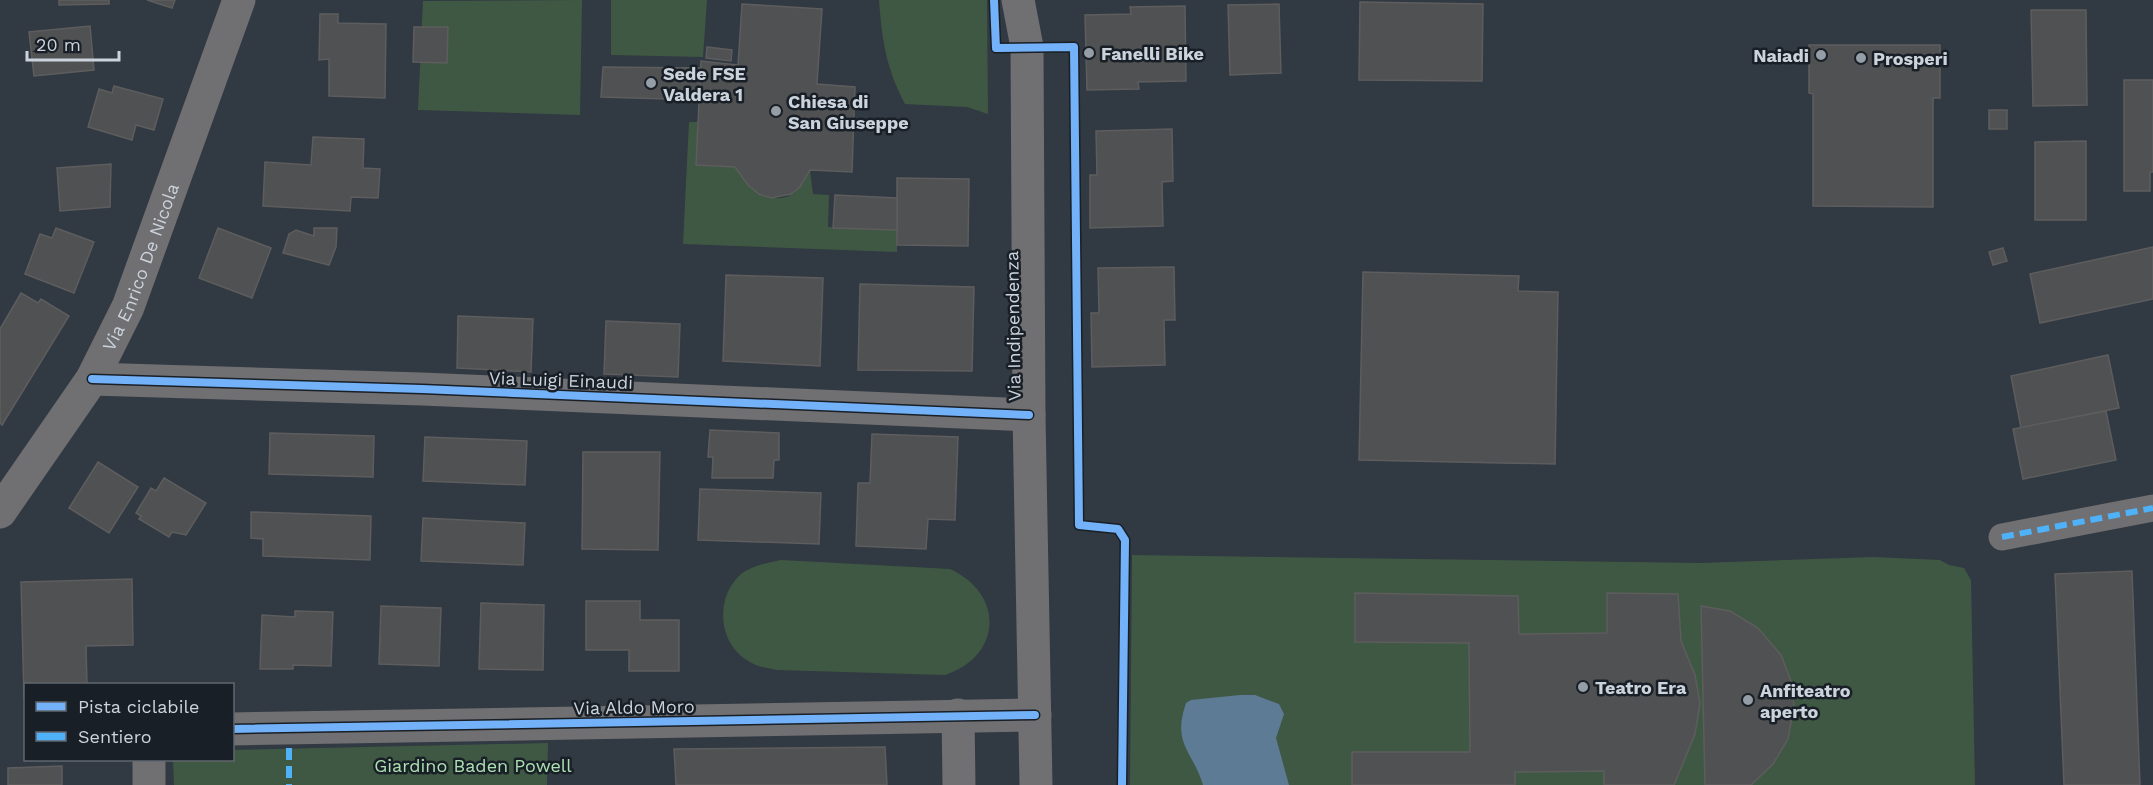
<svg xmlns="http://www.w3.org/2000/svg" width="2153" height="785" font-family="'Work Sans',sans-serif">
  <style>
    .green { fill: #3f5843 }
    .water { fill: #5e7b95 }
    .building { fill: #505152; stroke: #5d5d5e; stroke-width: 1.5 }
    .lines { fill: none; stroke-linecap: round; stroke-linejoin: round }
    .pedestrian { stroke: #706f71; stroke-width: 27 }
    .minor { stroke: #706f71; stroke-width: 33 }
    .quiet { stroke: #4fb1f8; stroke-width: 6; stroke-dasharray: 12 6; stroke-linecap: butt }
    .cycleway-casing { stroke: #191f26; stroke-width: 11 }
    .cycleway { stroke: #73b2f8; stroke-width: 8 }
    .poi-dot { fill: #959da7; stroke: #191f26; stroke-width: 2 }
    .labels { text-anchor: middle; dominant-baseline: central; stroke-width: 5; stroke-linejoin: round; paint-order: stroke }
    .poi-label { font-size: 18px; font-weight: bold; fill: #cbd3dd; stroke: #191f26; text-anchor: start }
    .street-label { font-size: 18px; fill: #cbd3dd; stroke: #191f26 }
    .park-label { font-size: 18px; fill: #ade1b2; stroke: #191f26 }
  </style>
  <rect width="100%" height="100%" fill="#313942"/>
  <g class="green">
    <polygon points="582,0 580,115 418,110 423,1"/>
    <polygon points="611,0 707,0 703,57 611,55"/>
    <path d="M 879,0 L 987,0 L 988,114 L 967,107 L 905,104 C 886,68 882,40 879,0 Z"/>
    <path d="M 689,122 L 698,122 L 696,165 L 735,167 C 757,199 790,216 810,170 L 813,194 L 829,195 L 828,227 L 897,230 L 897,252 L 683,244 Z"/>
    <polygon points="1132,555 1701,563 1873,557 1940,560 1949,565 1964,568 1971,580 1975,785 1130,785"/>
    <path d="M 781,560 L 950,569 C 1005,594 1002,656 945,675 L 777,670 C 768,668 757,667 750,662 C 718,645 714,598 741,574 C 753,565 767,563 781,560 Z"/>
    <polygon points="548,743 547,785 174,785 173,760 232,760 233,750"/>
  </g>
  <path class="water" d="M 1240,695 L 1255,695 L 1279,704 L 1284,714 L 1276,738 L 1289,785 L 1203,785 C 1192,749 1172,745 1186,703 L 1191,700 Z"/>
  <g class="building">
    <polygon points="59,0 109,0 109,4 59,5"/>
    <polygon points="147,0 175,0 172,8"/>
    <polygon points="1360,2 1483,4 1482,81 1359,80"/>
    <polygon points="742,4 822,9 817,84 855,87 852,172 810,170 800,187 791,194 771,198 759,194 748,185 735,167 696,165 701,61 738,65"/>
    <polygon points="1279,4 1281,73 1230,75 1228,5"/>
    <polygon points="1185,6 1186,81 1138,82 1139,89 1087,90 1085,15 1131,14 1130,7"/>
    <polygon points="2031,10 2086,10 2087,105 2033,106"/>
    <polygon points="320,14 338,14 338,23 386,24 385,98 329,96 329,59 319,60"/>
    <polygon points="90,26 94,70 34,76 29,32"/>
    <polygon points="414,27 448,27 447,63 413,62"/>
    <polygon points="1809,45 1940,45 1940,98 1933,98 1933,207 1813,206 1813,94 1809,93"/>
    <polygon points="707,47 732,50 731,61 706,58"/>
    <polygon points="603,67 701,68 699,100 601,97"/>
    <polygon points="2124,80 2153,80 2153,172 2150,172 2150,191 2124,191"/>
    <polygon points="114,86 163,99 154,130 136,125 132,140 88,127 99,89 112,93"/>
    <rect x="1989" y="110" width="18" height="19"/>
    <polygon points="1172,129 1173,181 1162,182 1163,226 1090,228 1090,175 1097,175 1096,131"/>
    <polygon points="313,137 364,139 363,168 380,169 378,198 351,197 350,211 263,206 265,162 311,165"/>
    <polygon points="2086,141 2086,220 2035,220 2035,142"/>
    <polygon points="111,164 110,207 60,211 57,168"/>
    <polygon points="897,178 969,179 968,246 897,245"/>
    <polygon points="835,195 897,198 897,230 833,228"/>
    <polygon points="56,228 94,242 74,293 25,274 40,234 52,238"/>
    <polygon points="218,228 271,248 252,298 199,278"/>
    <polygon points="314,228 337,228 336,247 329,265 283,253 289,234 296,230 314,236"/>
    <polygon points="2153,247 2153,299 2040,323 2030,274"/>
    <polygon points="2003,248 2007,261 1993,265 1989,252"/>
    <polygon points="1174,267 1175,320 1164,320 1165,365 1092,367 1091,313 1099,313 1098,268"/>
    <polygon points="1363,272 1519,276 1518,291 1558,292 1555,464 1359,460"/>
    <polygon points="726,275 823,278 820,366 723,361"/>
    <polygon points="860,284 974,287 972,371 858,370"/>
    <polygon points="21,293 38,303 41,299 69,316 2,425 0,423 0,329"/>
    <polygon points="458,316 533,319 531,372 457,368"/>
    <polygon points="606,321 680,324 678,377 604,374"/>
    <polygon points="2108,355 2119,408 2021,428 2011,376"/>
    <polygon points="2106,411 2116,460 2023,479 2013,429"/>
    <polygon points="710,430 779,433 779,460 774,460 773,478 712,478 713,457 708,457"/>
    <polygon points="270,433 374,436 373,477 269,474"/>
    <polygon points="872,434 958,437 955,520 928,519 926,549 856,546 858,483 870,483"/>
    <polygon points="425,437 527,441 525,485 423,481"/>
    <polygon points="583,452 660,452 658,550 582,549"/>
    <polygon points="98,462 138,487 109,533 69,508"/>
    <polygon points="164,478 206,503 186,535 172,532 169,537 139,519 141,516 136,513 151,488 156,491"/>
    <polygon points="700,489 821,493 819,544 698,540"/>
    <polygon points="251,512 371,516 370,560 263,556 263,539 251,538"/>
    <polygon points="423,518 525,523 523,565 421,561"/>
    <polygon points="2132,571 2140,785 2064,785 2055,574"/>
    <polygon points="132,579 133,645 86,646 87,684 26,684 24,699 21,582"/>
    <polygon points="1355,593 1518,596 1519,634 1607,633 1607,593 1678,594 1681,641 1695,675 1700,703 1695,734 1674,785 1604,785 1604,771 1515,772 1515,785 1352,785 1352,752 1470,752 1469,643 1355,642"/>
    <polygon points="586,601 640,601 640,620 679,620 679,671 629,671 629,650 586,650"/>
    <polygon points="481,603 544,605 543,670 479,669"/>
    <polygon points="381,606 441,608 439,666 379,664"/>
    <polygon points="1701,606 1730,611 1758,628 1781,655 1791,681 1794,706 1788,739 1773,764 1751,785 1705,785"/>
    <polygon points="295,611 333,612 331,666 293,665 293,669 260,669 262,615 295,617"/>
    <polygon points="885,747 887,785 676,785 674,749"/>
    <polygon points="62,766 62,785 8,785 8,768"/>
  </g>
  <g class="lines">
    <polyline class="pedestrian" points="2002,537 2153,508"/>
    <g class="minor">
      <polyline points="1018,0 1027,47 1029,415 1036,785"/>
      <polyline points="92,379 422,389 1029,415"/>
      <path id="s1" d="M 0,512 L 92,379 L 128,307 L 239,0"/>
      <polyline points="958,715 959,785"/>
      <polyline points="232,729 1035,715"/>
      <polyline points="149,760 149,785"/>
    </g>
    <g class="quiet">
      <polyline points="2002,537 2153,508"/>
      <polyline points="289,748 289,785"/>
    </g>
    <g class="cycleway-casing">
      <g id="cycleway">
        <polyline points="994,0 996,48 1074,47 1079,525 1118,529 1125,540 1122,785"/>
        <polyline points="92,379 422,389 1029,415"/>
        <polyline points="232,729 1035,715"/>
      </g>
    </g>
    <use href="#cycleway" class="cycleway"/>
  </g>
  <g class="poi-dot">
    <circle cx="1089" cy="53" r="6"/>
    <circle cx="1821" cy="55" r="6"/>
    <circle cx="1861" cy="58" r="6"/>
    <circle cx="651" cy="83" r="6"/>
    <circle cx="776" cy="111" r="6"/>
    <circle cx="1583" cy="687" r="6"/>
    <circle cx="1748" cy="700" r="6"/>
  </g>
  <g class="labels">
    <g class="poi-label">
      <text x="1101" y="53">Fanelli Bike</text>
      <text x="1809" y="55" text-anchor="end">Naiadi</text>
      <text x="1873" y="58">Prosperi</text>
      <text x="663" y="73">Sede FSE<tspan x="663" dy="21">Valdera 1</tspan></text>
      <text x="788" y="101">Chiesa di<tspan x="788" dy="21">San Giuseppe</tspan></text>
      <text x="1595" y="687">Teatro Era</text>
      <text x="1760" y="690">Anfiteatro<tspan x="1760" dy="21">aperto</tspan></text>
    </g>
    <g class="street-label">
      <text stroke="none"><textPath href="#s1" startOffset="284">Via Enrico De Nicola</textPath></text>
      <text transform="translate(1013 326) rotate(-91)">Via Indipendenza</text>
      <text transform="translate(561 380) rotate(2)">Via Luigi Einaudi</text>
      <text transform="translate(634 707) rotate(-1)">Via Aldo Moro</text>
    </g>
    <g class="park-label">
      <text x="473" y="765">Giardino Baden Powell</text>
    </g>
  </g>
  <rect x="24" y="683" width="210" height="78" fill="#191f26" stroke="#60676f" stroke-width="1.5"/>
  <rect x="36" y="702" width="30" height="9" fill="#73b2f8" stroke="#60676f" stroke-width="1.5"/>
  <text x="78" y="713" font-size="18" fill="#cbd3dd">Pista ciclabile</text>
  <rect x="36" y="732" width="30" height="9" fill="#4fb1f8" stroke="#60676f" stroke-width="1.5"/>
  <text x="78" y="743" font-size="18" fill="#cbd3dd">Sentiero</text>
  <path d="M27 51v9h92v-9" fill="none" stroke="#cbd3dd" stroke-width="3"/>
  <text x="36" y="51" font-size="18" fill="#cbd3dd" stroke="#191f26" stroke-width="4.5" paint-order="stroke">20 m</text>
</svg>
